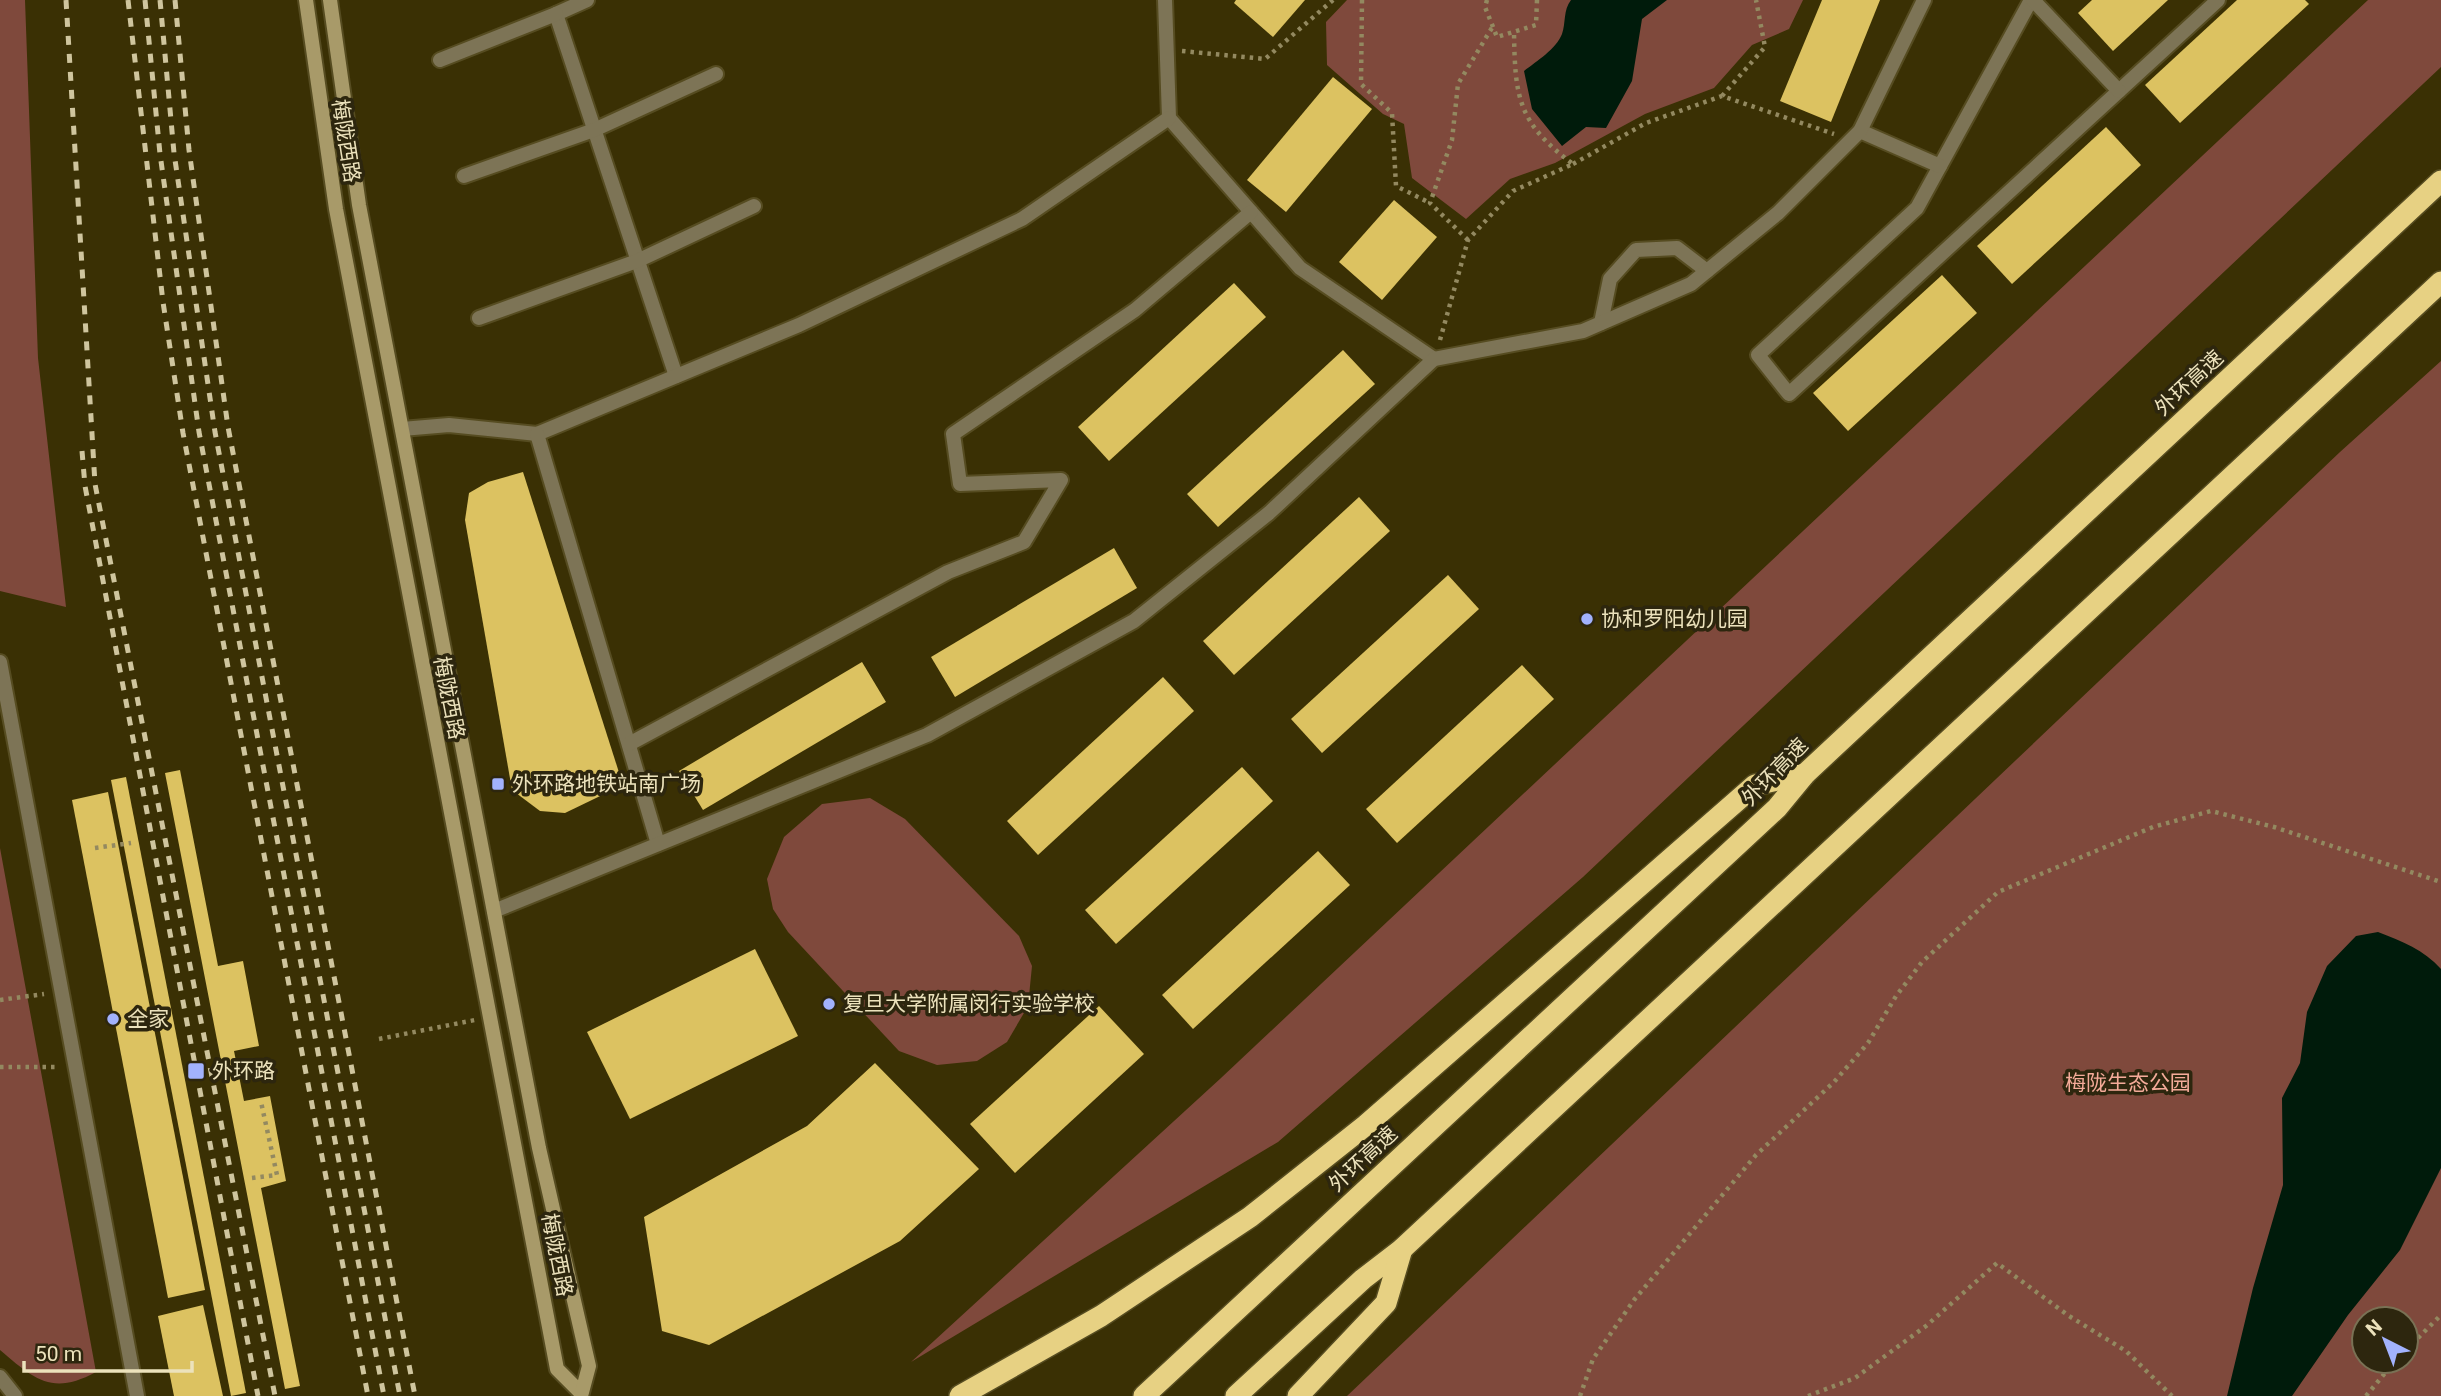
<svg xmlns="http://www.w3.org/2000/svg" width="2441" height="1396" font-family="Roboto,'Noto Sans SC',sans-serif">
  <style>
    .green { fill: #7f493c; fill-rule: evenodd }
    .water { fill: #001b0b }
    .building { fill: #dcc261 }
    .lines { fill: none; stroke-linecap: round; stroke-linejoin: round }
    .street-casing { stroke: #564c21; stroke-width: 18 }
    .secondary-casing { stroke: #564c21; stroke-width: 18 }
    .highway-casing { stroke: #564c21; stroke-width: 24 }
    .path { stroke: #938960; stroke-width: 4.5; stroke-dasharray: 3.5 5; stroke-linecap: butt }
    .street { stroke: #7d7456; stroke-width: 14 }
    .secondary { stroke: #a89a69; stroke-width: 14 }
    .highway { stroke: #e7d183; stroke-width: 21 }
    .rail { stroke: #cfc59e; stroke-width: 5; stroke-dasharray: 9 9; stroke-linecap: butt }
    .poi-dot { fill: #a2b2fd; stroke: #2d260e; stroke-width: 2.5 }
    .labels { text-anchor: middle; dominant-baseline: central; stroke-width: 7; stroke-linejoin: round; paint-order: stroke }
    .street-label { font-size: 21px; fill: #ece2bc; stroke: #2d260e }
    .poi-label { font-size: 21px; fill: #ece2bc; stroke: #2d260e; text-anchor: start }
    .park-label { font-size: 21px; fill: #f4ab99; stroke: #2d260e }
  </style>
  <rect width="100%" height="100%" fill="#3a3004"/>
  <g class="green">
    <polygon points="0,0 25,0 38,358 66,607 0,591"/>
    <polygon points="1347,0 1803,0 1789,29 1752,45 1714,88 1645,114 1555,163 1510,179 1466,219 1412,178 1404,124 1383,114 1327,65 1326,22"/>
    <polygon points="2368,0 2441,0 2441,67 1583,877 1278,1142 911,1362 1221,1078"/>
    <path d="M 2441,361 L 2441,1396 L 1347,1396 L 2340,452 ZM 2364,1319 L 2406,1319 L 2406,1361 L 2364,1361 Z"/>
    <polygon points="870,798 905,819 1019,936 1032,966 1028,1006 1007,1042 977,1061 937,1065 899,1051 788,932 773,909 767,879 784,837 822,804"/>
    <path d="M 0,848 L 96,1372 C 52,1396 34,1379 0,1350 Z"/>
  </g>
  <g class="water">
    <path d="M 1571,0 L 1667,0 L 1642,19 L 1632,81 L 1606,128 L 1586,127 L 1562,146 L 1532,109 L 1524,71 C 1537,61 1556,49 1562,34 C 1566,23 1563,10 1571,0 Z"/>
    <path d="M 2378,932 C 2402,941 2424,950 2441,969 L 2441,1168 L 2400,1250 L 2348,1315 L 2292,1396 L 2227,1396 L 2253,1288 L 2283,1185 L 2282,1098 L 2300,1063 L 2307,1012 L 2327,966 L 2356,936 Z"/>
  </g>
  <g class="building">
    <polygon points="1236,0 1305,0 1273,37 1234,3"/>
    <polygon points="1822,0 1880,0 1831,122 1780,101"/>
    <polygon points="2092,0 2168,0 2113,51 2078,13"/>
    <polygon points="2237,0 2305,0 2309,4 2180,123 2145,85"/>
    <polygon points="1333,77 1372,109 1286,212 1247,180"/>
    <polygon points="2106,127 2141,165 2012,284 1977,246"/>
    <polygon points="1394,200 1437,237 1382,300 1339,262"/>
    <polygon points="1942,275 1977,313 1848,431 1813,393"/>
    <polygon points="1234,283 1266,317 1109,461 1078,427"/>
    <polygon points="1343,350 1375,384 1218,527 1187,494"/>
    <polygon points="523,472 623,785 565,813 540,811 512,790 465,520 469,493 488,482"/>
    <polygon points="1359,497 1390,531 1234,675 1203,641"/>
    <polygon points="1114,548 1137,588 955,697 931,657"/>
    <polygon points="1448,575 1479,609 1322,753 1291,719"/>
    <polygon points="862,662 886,702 703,810 679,771"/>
    <polygon points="1522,665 1554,699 1397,843 1366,809"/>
    <polygon points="1163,677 1194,711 1038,855 1007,821"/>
    <polygon points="1242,767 1273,801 1116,944 1085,910"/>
    <polygon points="180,770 218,966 243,961 259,1046 234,1051 244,1101 270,1096 286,1181 261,1188 300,1386 285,1389 165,773"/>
    <polygon points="126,777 246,1393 231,1396 111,780"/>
    <polygon points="108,792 205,1290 168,1298 72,800"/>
    <polygon points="1318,851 1350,885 1193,1029 1162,995"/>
    <polygon points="755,949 798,1036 630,1119 587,1032"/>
    <polygon points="1099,1006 1144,1054 1015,1173 970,1124"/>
    <polygon points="875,1063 979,1169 900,1241 709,1345 662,1331 644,1217 807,1126"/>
    <polygon points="203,1305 223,1396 174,1396 158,1316"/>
  </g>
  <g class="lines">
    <g class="street-casing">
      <g id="street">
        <polyline points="587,0 556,14 676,376"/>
        <polyline points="1165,0 1169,118 1300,268 1434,359"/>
        <polyline points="2031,0 1917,208 1758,355 1789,394 2218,0"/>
        <polyline points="2033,0 2119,91"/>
        <polyline points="440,60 556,14"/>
        <polyline points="1860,131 1940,166"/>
        <polyline points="464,176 594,130 716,74"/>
        <polyline points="479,318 637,261 754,206"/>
        <polyline points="1601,323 1610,279 1636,250 1677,248 1707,271"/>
        <polyline points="402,429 449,425 537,434 799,325 1022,219 1169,118"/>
        <polyline points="537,434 658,844"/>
        <polyline points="0,662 137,1396"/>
        <polyline points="629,744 948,572 1024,542 1061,480 960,484 953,434 1135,310 1251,212"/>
        <polyline points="494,911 927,735 1134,621 1269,513 1434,359 1583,331 1691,284 1778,213 1860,131 1924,0"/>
        <polyline points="0,1377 15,1396"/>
      </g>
    </g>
    <g class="secondary-casing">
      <g id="secondary">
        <polyline points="306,0 336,209 557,1369 581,1393"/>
        <polyline points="330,0 359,205 539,1148 589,1366 581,1396"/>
      </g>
    </g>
    <g class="highway-casing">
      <g id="highway">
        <polyline points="960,1396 1101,1316 1250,1217 1366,1125 1755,785 1805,774"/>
        <polyline points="1144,1396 1777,808 1805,774 2441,181"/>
        <polyline points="1236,1396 1363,1279 1402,1249 2441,282"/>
        <polyline points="1298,1396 1386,1303 1402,1249"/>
      </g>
    </g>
    <g class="path">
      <polyline points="1362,0 1361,84 1392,113 1396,186 1430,203"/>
      <polyline points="1487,0 1485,7 1497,37 1536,25 1537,0"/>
      <polyline points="1182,51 1265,59 1333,0"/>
      <polyline points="1722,96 1765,47 1756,0"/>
      <polyline points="1573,164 1646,123 1722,96 1834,134"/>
      <polyline points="1468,240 1430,203 1452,140 1458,84 1493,26"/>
      <path d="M 1440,340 L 1468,240 L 1513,191 L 1573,164 C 1518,123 1515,98 1514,32"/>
      <polyline points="95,848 131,843"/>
      <polyline points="0,1000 44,994"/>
      <polyline points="379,1039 475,1020"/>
      <polyline points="0,1067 59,1067"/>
      <polyline points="252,1178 277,1175 261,1102"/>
      <polyline points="2406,1350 2441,1315"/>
      <polyline points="1580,1396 1593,1359 1634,1300 1756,1155 1834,1082 1868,1043 1896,996 1922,962 1998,892 2153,827 2211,811 2274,827 2441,882"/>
      <polyline points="1808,1396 1855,1378 1926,1326 1997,1263 2069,1316 2126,1351 2172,1396"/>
      <polyline points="2366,1396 2395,1361"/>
    </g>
    <use href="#street" class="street"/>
    <use href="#secondary" class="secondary"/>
    <use href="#highway" class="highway"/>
    <g class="rail">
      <polyline points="66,0 95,484 275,1396"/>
      <polyline points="128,0 163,302 183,433 368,1396"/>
      <polyline points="145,0 160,154 199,432 384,1396"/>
      <polyline points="160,0 174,153 215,432 400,1396"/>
      <polyline points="175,0 189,150 228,427 415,1396"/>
      <polyline points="82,451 85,486 258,1396"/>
    </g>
  </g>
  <g class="poi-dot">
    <circle cx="1587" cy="619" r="7"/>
    <rect x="491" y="777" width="14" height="14" rx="3.5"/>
    <circle cx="829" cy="1004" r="7"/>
    <circle cx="113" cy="1019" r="7"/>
    <rect x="187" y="1062" width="18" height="18" rx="3.5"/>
  </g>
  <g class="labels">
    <g class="street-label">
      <text transform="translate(346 141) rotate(81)">梅陇西路</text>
      <text transform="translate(2189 383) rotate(-43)">外环高速</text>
      <text transform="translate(449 698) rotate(79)">梅陇西路</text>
      <text transform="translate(1775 772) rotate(-46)">外环高速</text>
      <text transform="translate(1363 1159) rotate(-43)">外环高速</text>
      <text transform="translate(557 1255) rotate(79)">梅陇西路</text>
    </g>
    <g class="poi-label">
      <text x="1601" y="619">协和罗阳幼儿园</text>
      <text x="512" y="784">外环路地铁站南广场</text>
      <text x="843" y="1004">复旦大学附属闵行实验学校</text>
      <text x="127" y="1019">全家</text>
      <text x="212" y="1071">外环路</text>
    </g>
    <g class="park-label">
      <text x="2128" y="1083">梅陇生态公园</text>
    </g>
  </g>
  <g transform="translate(2385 1340) rotate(318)"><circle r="33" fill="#2d260e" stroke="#797154" stroke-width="2"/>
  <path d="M0-5L12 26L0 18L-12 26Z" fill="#a2b2fd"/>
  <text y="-10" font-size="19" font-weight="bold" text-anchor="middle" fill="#ece2bc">N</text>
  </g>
  <path d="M24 1361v10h168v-10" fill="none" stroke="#ece2bc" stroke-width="3.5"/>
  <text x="35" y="1361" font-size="21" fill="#ece2bc" stroke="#2d260e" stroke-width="5" paint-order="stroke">50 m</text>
</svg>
